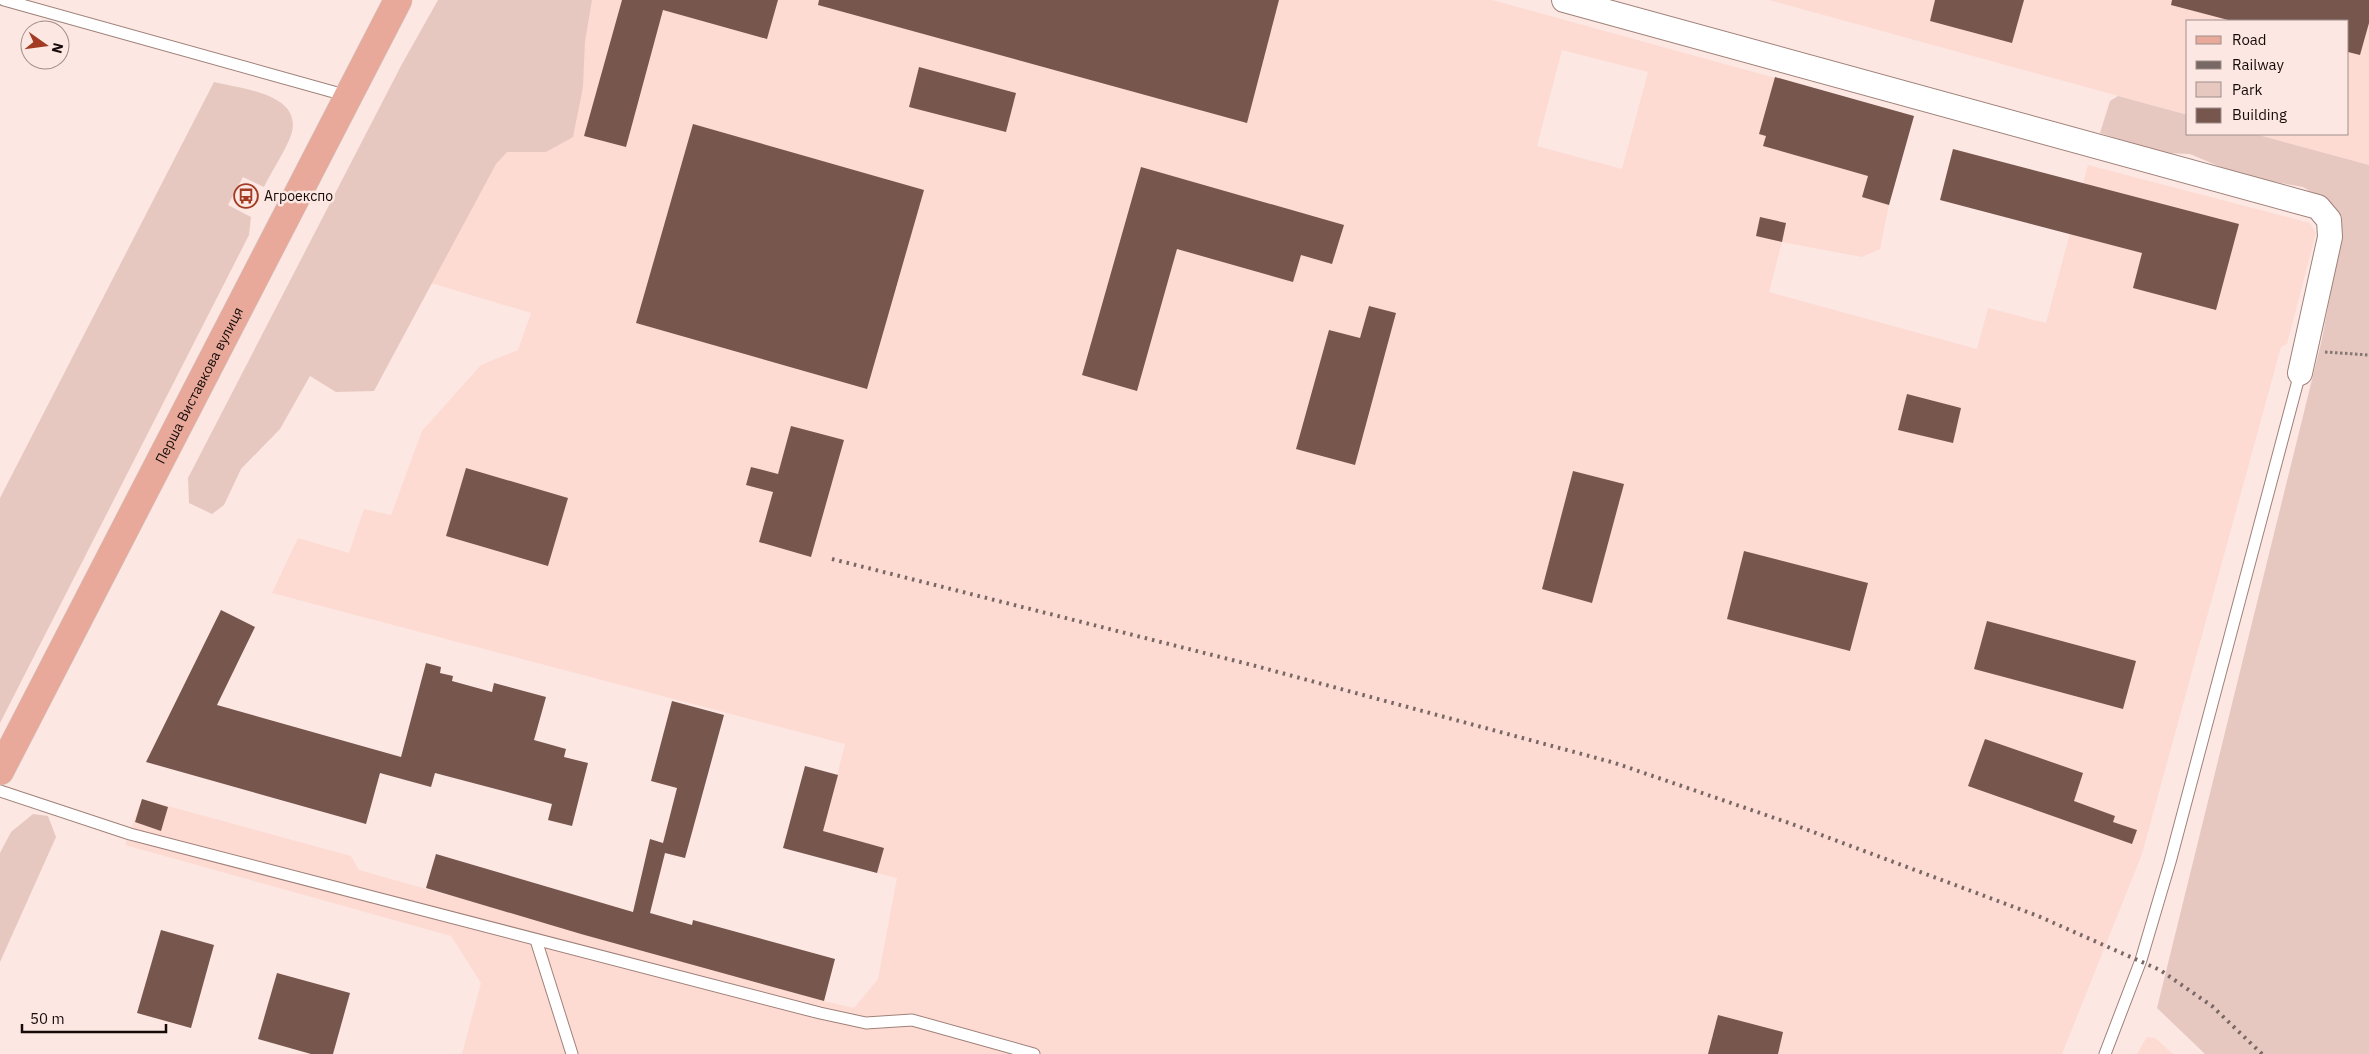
<svg xmlns="http://www.w3.org/2000/svg" width="2369" height="1054" font-family="'IBM Plex Sans',sans-serif">
  <style>
    .built { fill: #fddbd3; fill-rule: evenodd }
    .green { fill: #e6c8c1 }
    .building { fill: #77564e }
    .lines { fill: none; stroke-linecap: round; stroke-linejoin: round }
    .service-casing { stroke: #9f8179; stroke-width: 13 }
    .minor-casing { stroke: #9f8179; stroke-width: 26 }
    .primary-casing { stroke: #d0cece; stroke-width: 29 }
    .path { stroke: #867672; stroke-width: 3; stroke-dasharray: 2.5 2.5; stroke-linecap: butt }
    .service { stroke: #fff; stroke-width: 11 }
    .minor { stroke: #fff; stroke-width: 24 }
    .primary { stroke: #e9a99a; stroke-width: 28 }
    .rail { stroke: #776865; stroke-width: 4; stroke-dasharray: 2.5 5; stroke-linecap: butt }
    .labels { text-anchor: middle; dominant-baseline: central; stroke-width: 5; stroke-linejoin: round; paint-order: stroke }
    .poi-label { font-size: 14px; fill: #160b09; stroke: #fce7e2; text-anchor: start }
    .street-label { font-size: 14px; fill: #160b09; stroke: #fce7e2 }
  </style>
  <rect width="100%" height="100%" fill="#fce7e2"/>
  <g class="built">
    <path d="M 554,0 L 1492,0 L 1914,116 L 1889,205 L 1880,249 L 1862,257 L 1782,242 L 1769,292 L 1977,349 L 1988,308 L 2046,323 L 2088,165 L 2310,223 L 2316,233 L 2287,344 L 2281,347 L 2142,854 L 2062,1054 L 462,1054 L 481,983 L 451,936 L 125,845 L 142,799 L 351,856 L 359,870 L 824,1001 L 854,1008 L 878,979 L 897,878 L 877,873 L 884,848 L 823,831 L 845,744 L 272,593 L 298,538 L 349,553 L 364,509 L 391,515 L 422,431 L 481,365 L 518,350 L 531,313 L 411,277 ZM 1562,50 L 1648,72 L 1622,169 L 1537,146 Z"/>
    <polygon points="1769,0 2369,0 2369,165 2255,134 2348,134 2348,21 2188,21 2188,115"/>
    <polygon points="2147,1037 2155,1038 2173,1054 2137,1054"/>
  </g>
  <g class="green">
    <polygon points="438,0 592,0 585,41 583,87 573,137 546,152 507,152 496,164 374,391 336,392 310,376 280,429 241,469 224,505 212,514 189,503 188,478 402,64"/>
    <path d="M 214,82 C 241,89 301,93 292,132 C 288,147 271,172 264,187 L 243,177 L 228,205 L 251,217 L 249,235 L 0,723 L 0,498 Z"/>
    <polygon points="2118,96 2188,115 2188,134 2255,134 2369,165 2369,1054 2205,1054 2157,1008 2322,339 2342,232 2336,214 2321,198 2303,187 2242,176 2190,154 2162,153 2100,133 2110,101"/>
    <polygon points="33,814 48,816 56,837 0,962 0,853 11,832"/>
  </g>
  <g class="building">
    <polygon points="622,0 778,0 767,39 663,10 626,147 584,136"/>
    <polygon points="819,0 1279,0 1247,123 818,5"/>
    <polygon points="1935,0 2024,0 2012,43 1930,21"/>
    <polygon points="2172,0 2369,0 2369,23 2360,55 2348,52 2348,21 2232,21 2171,5"/>
    <polygon points="919,67 1016,93 1006,132 909,107"/>
    <polygon points="1775,77 1914,116 1889,205 1862,197 1868,176 1763,146 1766,136 1759,134"/>
    <polygon points="693,124 924,190 867,389 636,323"/>
    <polygon points="1953,149 2239,224 2216,310 2133,288 2142,253 1940,200"/>
    <polygon points="1141,167 1344,225 1332,264 1301,255 1293,282 1177,249 1137,391 1082,375"/>
    <polygon points="1760,217 1786,223 1782,242 1756,236"/>
    <polygon points="1369,306 1396,313 1355,465 1296,449 1329,330 1360,338"/>
    <polygon points="1907,394 1961,408 1953,443 1898,430"/>
    <polygon points="791,426 844,440 811,557 759,542 773,492 746,485 751,467 778,474"/>
    <polygon points="466,468 568,498 548,566 446,536"/>
    <polygon points="1573,471 1624,484 1592,603 1542,589"/>
    <polygon points="1744,551 1868,583 1850,651 1727,619"/>
    <polygon points="221,610 255,627 217,705 401,757 426,663 441,667 440,673 453,676 452,681 492,692 494,683 546,697 534,740 566,749 564,757 588,763 572,826 548,820 552,804 435,773 431,787 380,773 366,824 146,762"/>
    <polygon points="1987,621 2136,661 2123,709 1974,669"/>
    <polygon points="672,701 724,715 685,858 665,853 650,913 692,925 693,920 835,959 824,1001 581,934 426,888 436,854 633,912 650,839 663,843 677,788 651,781"/>
    <polygon points="1985,739 2083,773 2074,801 2115,816 2113,822 2137,830 2132,844 1968,786"/>
    <polygon points="805,766 838,775 823,831 884,848 877,873 783,848"/>
    <polygon points="142,799 168,807 161,831 135,822"/>
    <polygon points="161,930 214,945 191,1028 137,1013"/>
    <polygon points="277,973 350,993 333,1054 311,1054 258,1039"/>
    <polygon points="1718,1015 1783,1032 1778,1054 1708,1054"/>
  </g>
  <g class="lines">
    <g class="service-casing">
      <g id="service">
        <polyline points="4,0 348,96"/>
        <polyline points="0,791 130,834 820,1013 866,1023 912,1020 1034,1054"/>
        <polyline points="536,940 572,1054"/>
        <polyline points="2105,1054 2141,960 2170,862 2300,373"/>
      </g>
    </g>
    <g class="minor-casing">
      <polyline id="minor" points="1564,0 2318,207 2329,220 2330,237 2300,373"/>
    </g>
    <g class="primary-casing">
      <g id="primary">
        <path id="s1" d="M 0,771 L 398,0"/>
      </g>
    </g>
    <polyline class="path" points="2325,352 2369,355"/>
    <use href="#service" class="service"/>
    <use href="#minor" class="minor"/>
    <use href="#primary" class="primary"/>
    <polyline class="rail" points="832,559 1252,665 1615,763 1792,824 2038,916 2160,970 2212,1006 2262,1054"/>
  </g>
  <defs>
    <g id="bus-ring" transform="scale(1.25)"><circle r="9.5" fill="#fce7e2" stroke="#a33a22" stroke-width="1.5"/><path d="M-5-6H5V4H4V6H2V4H-2V6H-4V4H-5ZM-3.5-4V0h7V-4ZM-3.5 1.2v1.5H-2V1.2ZM2 1.2v1.5H3.5V1.2Z" fill="#a33a22"/></g>
  </defs>
  <g fill-rule="evenodd">
    <use href="#bus-ring" x="246" y="196"/>
  </g>
  <g class="labels">
    <g class="poi-label">
      <text x="264" y="196">Агроекспо</text>
    </g>
    <g class="street-label">
      <text stroke="none"><textPath href="#s1" startOffset="434">Перша Виставкова вулиця</textPath></text>
    </g>
  </g>
  <rect x="2186" y="20" width="162" height="115" fill="#fce7e2" stroke="#a08f8b"/>
  <rect x="2196" y="36" width="25" height="8" fill="#e9a99a" stroke="#a08f8b"/>
  <text x="2232" y="45" font-size="15" fill="#160b09">Road</text>
  <rect x="2196" y="61" width="25" height="8" fill="#776865" stroke="#a08f8b"/>
  <text x="2232" y="70" font-size="15" fill="#160b09">Railway</text>
  <rect x="2196" y="82" width="25" height="15" fill="#e6c8c1" stroke="#a08f8b"/>
  <text x="2232" y="95" font-size="15" fill="#160b09">Park</text>
  <rect x="2196" y="108" width="25" height="15" fill="#77564e" stroke="#a08f8b"/>
  <text x="2232" y="120" font-size="15" fill="#160b09">Building</text>
  <g transform="translate(45 45) rotate(104)"><circle r="24" fill="#fce7e2" stroke="#a08f8b"/>
  <path d="M0-4L9 19L0 12L-9 19Z" fill="#a33a22"/>
  <text y="-8" font-size="14" font-weight="bold" text-anchor="middle" fill="#160b09">N</text>
  </g>
  <path d="M22 1024v8h144v-8" fill="none" stroke="#160b09" stroke-width="2.5"/>
  <text x="30" y="1024" font-size="15" fill="#160b09" stroke="#fce7e2" stroke-width="4" paint-order="stroke">50 m</text>
</svg>
